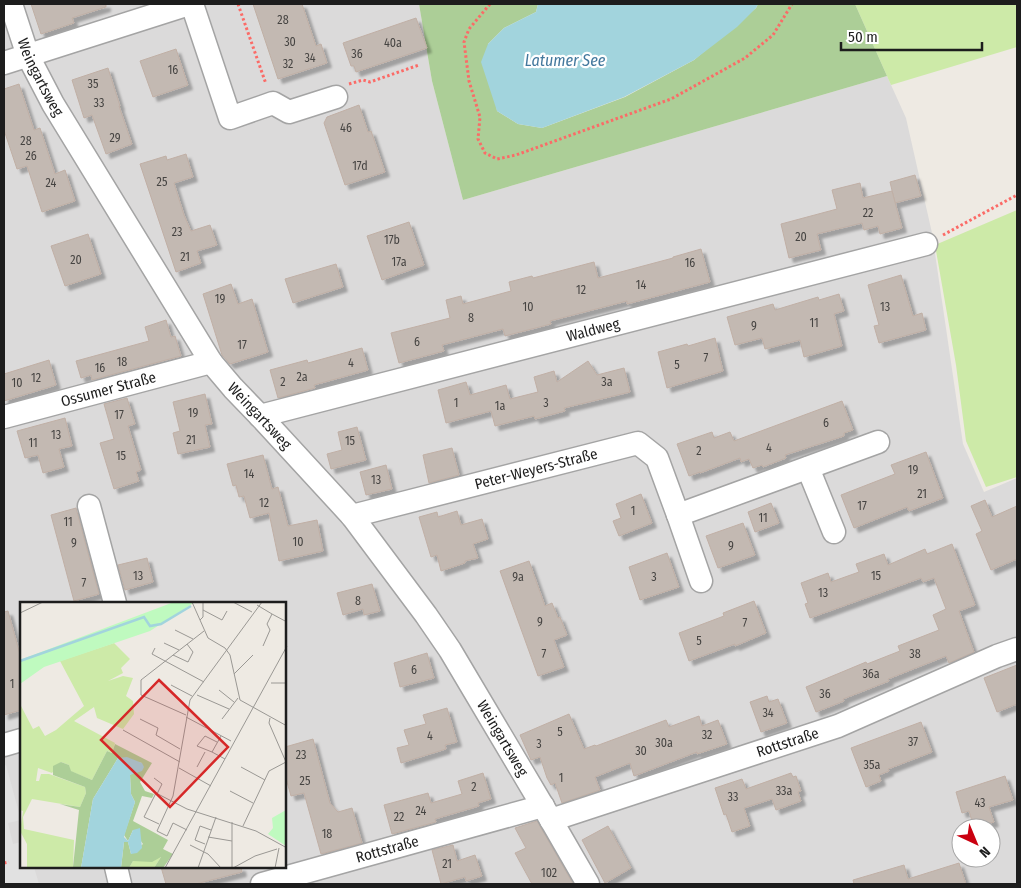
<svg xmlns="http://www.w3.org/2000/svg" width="1021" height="888" font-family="'Fira Sans Condensed',sans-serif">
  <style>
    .residential { fill: #dbdada; fill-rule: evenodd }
    .grass { fill: #cdeaa8 }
    .forest { fill: #acce97 }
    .parking { fill: #e1e1e1 }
    .water { fill: #a2d4dd }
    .building { fill: #c3b9b2; stroke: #c0afa5; filter: url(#shadow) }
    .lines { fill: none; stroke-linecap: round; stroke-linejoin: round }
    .minor-casing { stroke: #a4a4a4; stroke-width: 25 }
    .path { stroke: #fb6b67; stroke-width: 3; stroke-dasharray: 2.5 2.5; stroke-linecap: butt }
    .minor { stroke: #fff; stroke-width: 22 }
    .labels { text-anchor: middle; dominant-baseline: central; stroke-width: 4.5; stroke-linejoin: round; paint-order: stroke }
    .number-label { font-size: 12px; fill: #464442 }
    .street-label { font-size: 15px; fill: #1d1d1d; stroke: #fff }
    .water-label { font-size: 16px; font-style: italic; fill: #43789d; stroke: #fff }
    .inset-river { fill: none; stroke: #a2d4dd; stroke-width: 2.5 }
    .inset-road { fill: none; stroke: #9a9894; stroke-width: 1 }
    .view { fill: #d62828; fill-opacity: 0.15; stroke: #d62828; stroke-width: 2.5 }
    .inset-edge { fill: none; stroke: #1d1d1d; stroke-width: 2.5 }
  </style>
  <defs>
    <filter id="shadow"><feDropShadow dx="4.5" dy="4.5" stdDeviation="1" flood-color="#0004"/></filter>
  </defs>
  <rect width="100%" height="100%" fill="#eeeae3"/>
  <path class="residential" d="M 4,4 L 419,4 L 432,81 L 463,200 L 887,76 L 906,118 L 932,233 L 963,444 L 984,492 L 1017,478 L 1017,884 L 4,884 ZM 21,603 L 285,603 L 285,867 L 21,867 ZM 961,828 L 991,828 L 991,858 L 961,858 Z"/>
  <g class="grass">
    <polygon points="855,4 1017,4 1017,47 891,85"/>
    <polygon points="1017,210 1017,477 986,487 966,441 956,365 935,245"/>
  </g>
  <polygon class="forest" points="419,4 538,4 536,12 504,28 488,44 497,111 518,124 542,128 625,97 694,60 756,8 758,4 855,4 887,76 463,200 432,81"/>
  <polygon class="parking" points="6,765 21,820 8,823 13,844 21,842 21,867 34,867 39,884 4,884 4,766"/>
  <polygon class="water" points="538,4 758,4 756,8 737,27 694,60 624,97 542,128 518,124 497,111 481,62 488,44 504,28 536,12"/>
  <g class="building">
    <polygon points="31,4 106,4 106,7 72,18 74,23 41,34"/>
    <polygon points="253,4 302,4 316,46 321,44 327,63 278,79"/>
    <polygon points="416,18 427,48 356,72 354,66 351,66 343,43"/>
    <polygon points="176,49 188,85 153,97 140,61"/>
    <polygon points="108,68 120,106 119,106 132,144 106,154 92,115 84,118 72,80"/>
    <polygon points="19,84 34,130 40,128 55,174 65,170 75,201 42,212 27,166 17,169 4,130 4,89"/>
    <polygon points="359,105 368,132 371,131 385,172 345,185 324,123 327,117"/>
    <polygon points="186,154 193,177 174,183 184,215 191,231 210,225 217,245 197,251 201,263 176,272 140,164 166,156 167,160"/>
    <polygon points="915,175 921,196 895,203 890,182"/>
    <polygon points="860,183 863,198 892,191 902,228 880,234 878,226 864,230 862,223 817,234 821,250 789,258 781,224 837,209 832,190"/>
    <polygon points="409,222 424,265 382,280 367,236"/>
    <polygon points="88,234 101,274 65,286 51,246"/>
    <polygon points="701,249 710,282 627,304 627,301 550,321 551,324 505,336 503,329 442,345 444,351 399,363 391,333 450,318 446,300 461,296 463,304 511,291 509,282 532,276 533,278 594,262 598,278 673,258 673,257"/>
    <polygon points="336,264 343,287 293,303 285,279"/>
    <polygon points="901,275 913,316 922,313 926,330 879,343 874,326 879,325 868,285"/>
    <polygon points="231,284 238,304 252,299 268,352 230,364 222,355 203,294"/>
    <polygon points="839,294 844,311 834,314 842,346 804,357 800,340 765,349 762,338 735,345 727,317 773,304 775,310 818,297 819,300"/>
    <polygon points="166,320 171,337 175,336 181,356 92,380 91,375 81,378 76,361 149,341 145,327"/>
    <polygon points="715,338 723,371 667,388 658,352 687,344 688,346"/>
    <polygon points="362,348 368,370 314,385 315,388 278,398 270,370 307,360 308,363"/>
    <polygon points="49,360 56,385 4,401 4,374"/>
    <polygon points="588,361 597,375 624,368 630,392 564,408 565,411 535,419 534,416 495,426 491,411 446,423 438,390 466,382 470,395 506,385 510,399 538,392 534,377 554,371 557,382"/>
    <polygon points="205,394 212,424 205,425 210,447 178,454 173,433 180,431 173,402"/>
    <polygon points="127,398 135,424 128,426 141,470 136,472 139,481 114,489 100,443 114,439 104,404"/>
    <polygon points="842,401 853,430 844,433 844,436 785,455 786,458 763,467 762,465 753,468 749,459 741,462 740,458 700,473 700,472 689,476 677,444 712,432 714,438 730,432 734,441"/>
    <polygon points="65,418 72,446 59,449 64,467 43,473 38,455 25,458 17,431"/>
    <polygon points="357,427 366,460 331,469 327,454 342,450 338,432"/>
    <polygon points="452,448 459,475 429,483 423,455"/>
    <polygon points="926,452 943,498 909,511 907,507 854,528 841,495 895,474 891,465"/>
    <polygon points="263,455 272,489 278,487 288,526 317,520 323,551 279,561 269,513 250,518 244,496 239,497 236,485 233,486 227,464"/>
    <polygon points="386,465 392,489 366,495 360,472"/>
    <polygon points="641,494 652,523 619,536 613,521 621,518 616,504"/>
    <polygon points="985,500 992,517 1017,506 1017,559 991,570 976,534 982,531 971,506"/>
    <polygon points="771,503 779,523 755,532 748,512"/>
    <polygon points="76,508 99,594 74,601 51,515"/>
    <polygon points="457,511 461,525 482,519 488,539 473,544 478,558 465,561 465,563 441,571 437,555 431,557 419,517 437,512 438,517"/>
    <polygon points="743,523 755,555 718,568 706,536"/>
    <polygon points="952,544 975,605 959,611 974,652 949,663 946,656 888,679 889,681 843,699 844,701 816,712 806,687 866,662 867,664 900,651 898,646 939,630 933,615 946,609 934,578 923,582 921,578 810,618 805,604 808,603 801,583 828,573 831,582 859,572 856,564 884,554 888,565 925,549 927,554"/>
    <polygon points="667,553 679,587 640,600 629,567"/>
    <polygon points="147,558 153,582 125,590 118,565"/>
    <polygon points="529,561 545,606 552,603 558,618 560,617 567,635 554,640 564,667 538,676 500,571"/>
    <polygon points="372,584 380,611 364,615 363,609 343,615 337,593"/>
    <polygon points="754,601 766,633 735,646 735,644 689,661 679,633 724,616 723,613"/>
    <polygon points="8,611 21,658 21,710 4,715 4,612"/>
    <polygon points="427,653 434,678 400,687 394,663"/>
    <polygon points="1017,665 1017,704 997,712 984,678"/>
    <polygon points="767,696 769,702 778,699 787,723 761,732 750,702"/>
    <polygon points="447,708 457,742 445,745 446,749 401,763 397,748 409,745 404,730 426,724 423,715"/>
    <polygon points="569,714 584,749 595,745 596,746 666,720 669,727 699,716 702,726 718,720 727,744 697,754 697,752 634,776 630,763 595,777 600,790 562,803 555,783 551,785 547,778 540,757 531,760 520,735"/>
    <polygon points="921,722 932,752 888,769 889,771 879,775 881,781 866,787 851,748"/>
    <polygon points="313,739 330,803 338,812 352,808 362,843 321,854 304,793 291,796 285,775 285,747"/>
    <polygon points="483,773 491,799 478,803 479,806 435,819 436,822 392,834 384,805 428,793 431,803 462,794 458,781"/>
    <polygon points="791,773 793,777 796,776 801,791 798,792 801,801 776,810 772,799 744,808 750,826 732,832 726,814 724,815 715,788 742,779 746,789"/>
    <polygon points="1005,776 1013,800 989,807 994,822 974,828 969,811 962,813 956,792"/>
    <polygon points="537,821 572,882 573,884 532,884 515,853 526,848 515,828"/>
    <polygon points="608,826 631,868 605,883 582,840"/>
    <polygon points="453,845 457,861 475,855 482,876 466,881 465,877 441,884 432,850"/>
    <polygon points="959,863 966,884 854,884 853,880 904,865 908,879"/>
    <polygon points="161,867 241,867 242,872 196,884 166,884"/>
  </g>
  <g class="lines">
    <g class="minor-casing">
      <g id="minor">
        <path id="s1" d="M 11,4 L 28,56 L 53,104 L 211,362 L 233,388 L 260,416 L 352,516 L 426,615 L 450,650 L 551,820 L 588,884"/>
        <polyline points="192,4 230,118 273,103 289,112 336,97"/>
        <polyline points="4,63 189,4"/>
        <path id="s2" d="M 260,416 L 926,244"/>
        <path id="s3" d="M 4,417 L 211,362"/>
        <polyline points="808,468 834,532"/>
        <polyline points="89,506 115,603"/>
        <polyline points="678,515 701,581"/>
        <path id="s4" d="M 352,516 L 638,443 L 657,458 L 678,515 L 878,442"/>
        <polyline points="4,745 21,740"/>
        <path id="s5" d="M 551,820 L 838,726 L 997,656 L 1017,649"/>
        <polyline points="116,867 120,884"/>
        <path id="s6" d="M 262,884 L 543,806"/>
      </g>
    </g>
    <g class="path">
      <polyline points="238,4 266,84"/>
      <polyline points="490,4 469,29 464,42 469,81 480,117 478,139 485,153 497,159 516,155 671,99 745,58 773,35 792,4"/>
      <polyline points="349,84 363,80 370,82 419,65"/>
      <polyline points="943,235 1017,195"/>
      <polyline points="4,863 9,862"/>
    </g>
    <use href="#minor" class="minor"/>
  </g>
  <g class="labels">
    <g class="number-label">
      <text x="283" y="20">28</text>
      <text x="290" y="42">30</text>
      <text x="393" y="43">40a</text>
      <text x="357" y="54">36</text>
      <text x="310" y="58">34</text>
      <text x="288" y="64">32</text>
      <text x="173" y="70">16</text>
      <text x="93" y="84">35</text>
      <text x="99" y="103">33</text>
      <text x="346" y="128">46</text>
      <text x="115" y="138">29</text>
      <text x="26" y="141">28</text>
      <text x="31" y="156">26</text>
      <text x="360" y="166">17d</text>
      <text x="162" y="182">25</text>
      <text x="51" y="183">24</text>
      <text x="868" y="213">22</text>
      <text x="177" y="232">23</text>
      <text x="801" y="237">20</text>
      <text x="392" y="240">17b</text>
      <text x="185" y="257">21</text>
      <text x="76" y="260">20</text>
      <text x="399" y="262">17a</text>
      <text x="690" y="263">16</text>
      <text x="641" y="285">14</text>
      <text x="581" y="290">12</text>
      <text x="220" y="299">19</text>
      <text x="528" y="307">10</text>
      <text x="885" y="307">13</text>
      <text x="471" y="318">8</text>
      <text x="814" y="323">11</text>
      <text x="754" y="326">9</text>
      <text x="417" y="342">6</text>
      <text x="242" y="345">17</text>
      <text x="706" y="358">7</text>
      <text x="122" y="362">18</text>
      <text x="351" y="363">4</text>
      <text x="677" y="365">5</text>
      <text x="100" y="368">16</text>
      <text x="302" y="377">2a</text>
      <text x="36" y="378">12</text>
      <text x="283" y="382">2</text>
      <text x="607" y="382">3a</text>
      <text x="17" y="383">10</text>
      <text x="456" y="403">1</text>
      <text x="546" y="403">3</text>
      <text x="500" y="406">1a</text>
      <text x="193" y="413">19</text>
      <text x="119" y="415">17</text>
      <text x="826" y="423">6</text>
      <text x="56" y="435">13</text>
      <text x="191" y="440">21</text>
      <text x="350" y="441">15</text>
      <text x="33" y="443">11</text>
      <text x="769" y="448">4</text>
      <text x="699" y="451">2</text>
      <text x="121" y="456">15</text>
      <text x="913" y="470">19</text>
      <text x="249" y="474">14</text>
      <text x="376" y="480">13</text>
      <text x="922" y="494">21</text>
      <text x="264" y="503">12</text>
      <text x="862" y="506">17</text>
      <text x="633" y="511">1</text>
      <text x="763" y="518">11</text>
      <text x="68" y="522">11</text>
      <text x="298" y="542">10</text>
      <text x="74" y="543">9</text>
      <text x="731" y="546">9</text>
      <text x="138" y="576">13</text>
      <text x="876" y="576">15</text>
      <text x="518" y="577">9a</text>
      <text x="654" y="577">3</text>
      <text x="84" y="583">7</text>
      <text x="823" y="593">13</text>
      <text x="358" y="601">8</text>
      <text x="540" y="622">9</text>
      <text x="745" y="623">7</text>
      <text x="699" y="641">5</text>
      <text x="544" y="654">7</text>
      <text x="915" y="654">38</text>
      <text x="414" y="670">6</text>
      <text x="871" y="674">36a</text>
      <text x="12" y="684">1</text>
      <text x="825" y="694">36</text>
      <text x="768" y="713">34</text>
      <text x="560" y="732">5</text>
      <text x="707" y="735">32</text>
      <text x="430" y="736">4</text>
      <text x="913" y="742">37</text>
      <text x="664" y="743">30a</text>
      <text x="539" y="744">3</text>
      <text x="641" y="751">30</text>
      <text x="301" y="755">23</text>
      <text x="872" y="765">35a</text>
      <text x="561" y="778">1</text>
      <text x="305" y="781">25</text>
      <text x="474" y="787">2</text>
      <text x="784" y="791">33a</text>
      <text x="733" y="797">33</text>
      <text x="980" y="803">43</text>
      <text x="421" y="811">24</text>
      <text x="399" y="817">22</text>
      <text x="327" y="834">18</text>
      <text x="447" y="864">21</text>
      <text x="549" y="873">102</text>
    </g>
    <g class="street-label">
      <text stroke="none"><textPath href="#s1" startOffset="79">Weingartsweg</textPath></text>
      <text stroke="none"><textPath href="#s2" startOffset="344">Waldweg</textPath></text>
      <text stroke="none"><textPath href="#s3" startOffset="108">Ossumer Straße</textPath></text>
      <text stroke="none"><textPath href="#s1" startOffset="484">Weingartsweg</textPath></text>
      <text stroke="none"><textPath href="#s4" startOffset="190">Peter-Weyers-Straße</textPath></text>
      <text stroke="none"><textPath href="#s1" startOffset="889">Weingartsweg</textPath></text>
      <text stroke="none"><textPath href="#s5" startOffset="249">Rottstraße</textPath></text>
      <text stroke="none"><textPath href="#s6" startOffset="130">Rottstraße</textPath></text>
    </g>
    <g class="water-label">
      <text x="565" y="60">Latumer See</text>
    </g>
  </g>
  <g transform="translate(20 602)">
    <rect width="266" height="266" fill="#eeeae3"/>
    <path d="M 94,41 L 110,57 L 101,66 L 103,71 L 88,79 L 103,74 L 113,76 L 106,94 L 113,99 L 114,112 L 103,127 L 77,116 L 74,105 L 54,119 L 95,141 L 92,151 L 87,149 L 72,178 L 50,169 L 49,163 L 41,160 L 32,171 L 18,166 L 16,179 L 19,179 L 21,172 L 29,172 L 65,185 L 66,191 L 60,205 L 12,197 L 3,215 L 4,227 L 54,238 L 53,265 L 7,266 L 7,242 L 0,229 L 3,209 L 0,208 L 0,102 L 13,127 L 19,124 L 25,134 L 36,128 L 64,104 L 40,59 ZM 141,255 L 134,266 L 109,266 L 113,259 Z" fill="#cdeaa8"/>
    <path d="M 95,142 L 132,161 L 120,180 L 125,189 L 134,192 L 132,196 L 122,194 L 113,219 L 148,238 L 143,247 L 153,252 L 143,266 L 134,266 L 141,255 L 132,260 L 113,259 L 109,266 L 101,266 L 104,240 L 108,240 L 111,252 L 123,242 L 113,228 L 108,239 L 104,233 L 115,200 L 111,192 L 110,173 L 122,161 L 98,156 L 73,197 L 61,266 L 19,266 L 53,265 L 59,208 L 40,202 L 60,205 L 66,191 L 65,185 L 33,173 L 33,164 L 41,160 L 49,163 L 51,169 L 72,178 L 87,149 L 92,151 Z" fill="#acce97"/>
    <path d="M 154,0 L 175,0 L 130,29 L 24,65 L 0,82 L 0,58 ZM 266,208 L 266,244 L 248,232 L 253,226 L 252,216 Z" fill="#bffabf"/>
    <path d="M 107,155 L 122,161 L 124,165 L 122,169 L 110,173 L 111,192 L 115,200 L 104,235 L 108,239 L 113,228 L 120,226 L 122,246 L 117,251 L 111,252 L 108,240 L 104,240 L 101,266 L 61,266 L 73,197 L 98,156 Z" fill="#a2d4dd"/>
    <path class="inset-river" d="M 0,59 L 124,15 L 130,24 L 141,22 L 171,4"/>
    <path class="inset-road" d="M 172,0 L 188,36 L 205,46 L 210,53 L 220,98 L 267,124M 213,0 L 232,10M 237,3 L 252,12 L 247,22 L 250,28 L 243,44M 183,8 L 202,18 L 207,9M 0,11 L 23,0M 252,12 L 267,20M 180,18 L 183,15 L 183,0M 155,28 L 173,37M 144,41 L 159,48M 135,46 L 132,52 L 184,80M 153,53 L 168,60 L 173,50 L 167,42M 214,72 L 233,53M 251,81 L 267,81M 151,83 L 172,94M 199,88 L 214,100M 177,93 L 209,107M 166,113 L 121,93 L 121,78 L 184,29M 166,115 L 211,139M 250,116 L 249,121 L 266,160M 120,117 L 138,126 L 136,133 L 160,147M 202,117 L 218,96M 103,128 L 160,160M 201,134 L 192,150 L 205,157M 192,150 L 177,144 L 185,134 L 197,140M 177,165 L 185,150M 221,165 L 245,178M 159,166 L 191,184M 134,176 L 142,182 L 137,192M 210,189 L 233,201M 139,222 L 124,215 L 136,191 L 167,207 L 236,229 L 267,246M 223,224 L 249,169 L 266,160M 167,228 L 153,221 L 147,234 L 137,229 L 153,194 L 170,98 L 242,0M 188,235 L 212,239M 185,242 L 175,238 L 180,224 L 191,228M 170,243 L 188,252 L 201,266M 145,266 L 267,44M 178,266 L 196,215M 212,266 L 212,220M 213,266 L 235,254 L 257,247M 255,266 L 259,246"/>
    <path class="view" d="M 139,78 L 208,145 L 150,205 L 81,138 Z"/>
    <rect width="266" height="266" class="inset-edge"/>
  </g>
  <rect width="1021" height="888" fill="none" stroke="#1d1d1d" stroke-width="10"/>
  <g transform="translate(976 843) rotate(136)"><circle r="24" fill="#ffffff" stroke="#a5a5a5"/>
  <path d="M0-4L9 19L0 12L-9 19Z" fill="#ca0010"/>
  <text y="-8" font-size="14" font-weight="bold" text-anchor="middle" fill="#1d1d1d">N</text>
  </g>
  <path d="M841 42v8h141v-8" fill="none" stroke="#1d1d1d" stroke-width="2.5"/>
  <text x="848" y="42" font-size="15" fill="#1d1d1d" stroke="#ffffff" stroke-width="4" paint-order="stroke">50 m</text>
</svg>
